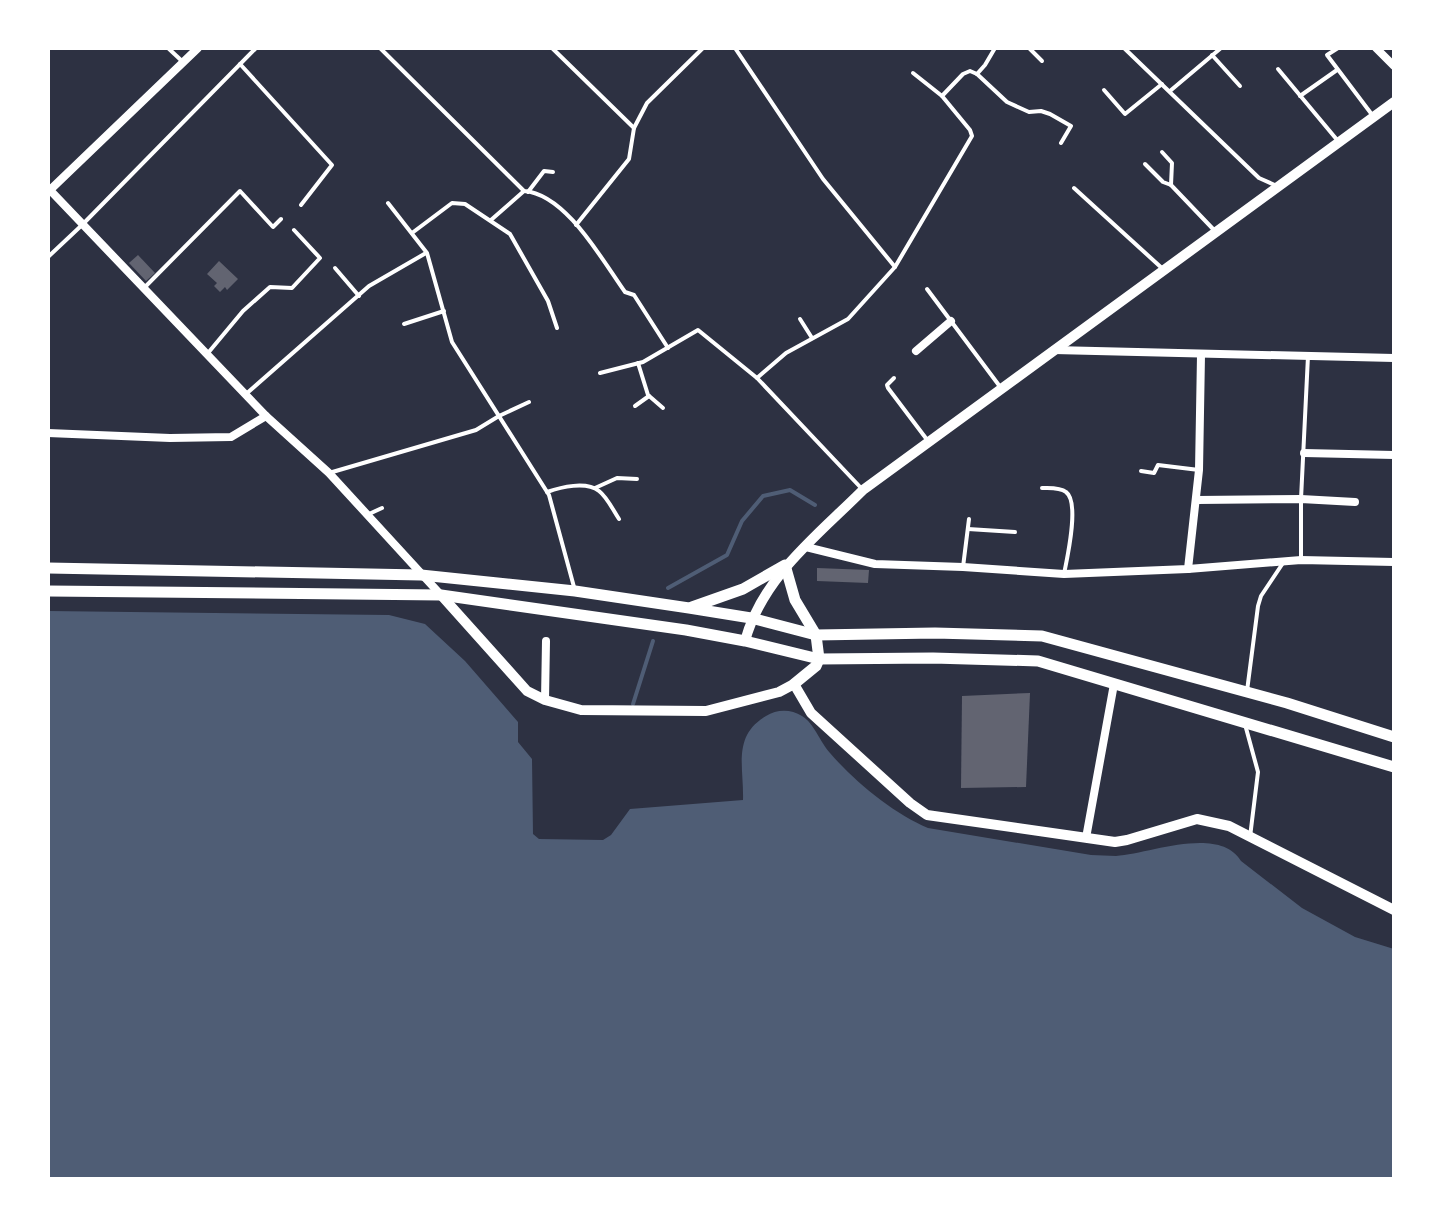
<svg xmlns="http://www.w3.org/2000/svg" width="1442" height="1227" font-family="'Source Sans 3',sans-serif">
  <style>
    .water { fill: #4f5d75 }
    .lines { fill: none; stroke-linecap: round; stroke-linejoin: round }
    .stream { stroke: #4f5d75; stroke-width: 4 }
    .building { fill: #626471 }
    .service { stroke: #fff; stroke-width: 4 }
    .minor { stroke: #fff; stroke-width: 8 }
    .tertiary { stroke: #fff; stroke-width: 10 }
    .secondary { stroke: #fff; stroke-width: 11 }
  </style>
  <rect width="100%" height="100%" fill="#2d3142"/>
  <path class="water" d="M 48,611 L 389,615 L 425,624 L 465,661 L 518,722 L 518,742 L 532,759 L 533,834 L 539,839 L 603,840 L 611,835 L 630,809 L 743,800 C 744,767 732,736 766,716 C 777,709 791,709 802,716 C 814,723 820,742 830,753 C 854,781 894,814 928,828 L 1091,855 C 1099,855 1108,856 1116,856 C 1149,854 1219,825 1241,861 L 1302,908 L 1355,937 L 1394,949 L 1394,1179 L 48,1179 Z"/>
  <g class="lines">
    <g class="stream">
      <polyline points="668,588 727,555 742,521 763,496 790,490 815,505"/>
      <polyline points="633,704 653,641"/>
    </g>
  </g>
  <g class="building">
    <polygon points="138,255 155,273 146,281 129,263"/>
    <polygon points="219,261 238,279 227,290 225,287 220,292 214,286 217,283 207,274"/>
    <polygon points="817,568 869,570 868,583 817,581"/>
    <polygon points="1030,693 1026,787 961,788 962,696"/>
  </g>
  <g class="lines">
    <g class="service">
      <polyline points="168,48 183,62"/>
      <path d="M 380,48 L 524,191 C 566,194 602,260 625,292 L 634,295 L 668,348"/>
      <polyline points="552,48 634,128"/>
      <polyline points="735,48 823,179 895,267"/>
      <polyline points="1029,48 1042,61"/>
      <polyline points="1124,48 1259,178 1277,186"/>
      <polyline points="1338,48 1327,55 1373,116"/>
      <polyline points="1212,55 1240,86"/>
      <polyline points="240,64 332,165 301,205"/>
      <polyline points="1278,69 1338,141"/>
      <polyline points="913,73 942,96"/>
      <polyline points="977,74 1007,102 1029,112 1041,111 1050,114 1071,126 1061,143"/>
      <polyline points="977,74 985,65 995,48"/>
      <polyline points="1104,90 1125,114 1162,84"/>
      <polyline points="1170,91 1221,48"/>
      <polyline points="1300,96 1337,70"/>
      <polyline points="1162,152 1172,163 1171,185"/>
      <polyline points="1145,164 1163,182 1171,185 1214,230"/>
      <polyline points="1074,188 1164,270"/>
      <polyline points="528,192 544,171 553,172"/>
      <polyline points="388,203 427,253 452,342 549,495 574,587"/>
      <polyline points="491,220 524,191"/>
      <polyline points="576,225 629,159 634,128 647,103 703,48"/>
      <polyline points="412,233 452,203 465,204 510,234 548,301 557,328"/>
      <polyline points="48,257 82,225 256,48"/>
      <polyline points="335,268 359,296"/>
      <polyline points="144,288 240,191 273,227 281,219"/>
      <polyline points="927,289 1001,388"/>
      <polyline points="800,319 812,338"/>
      <polyline points="404,324 444,311"/>
      <polyline points="208,353 243,311 270,287 292,288 320,258 294,230"/>
      <polyline points="638,363 648,395 663,408"/>
      <polyline points="600,373 643,362 698,330 757,378 863,490"/>
      <polyline points="757,378 786,353 848,319 895,267 972,136 970,130 942,96 963,74 970,71 977,74"/>
      <polyline points="894,378 887,385 888,388 928,441"/>
      <polyline points="246,394 369,286 426,253"/>
      <polyline points="635,406 649,396"/>
      <polyline points="1141,471 1154,473 1158,465 1199,470"/>
      <polyline points="329,473 476,430 499,416 529,402"/>
      <polyline points="595,488 617,478 637,479"/>
      <path d="M 1042,488 C 1049,488 1060,487 1066,492 C 1080,502 1067,559 1064,574"/>
      <path d="M 547,492 C 561,487 586,481 599,491 C 607,497 613,510 619,519"/>
      <polyline points="369,514 382,508"/>
      <polyline points="968,529 1015,532"/>
      <polyline points="1301,560 1301,499 1308,356"/>
      <polyline points="963,567 969,519"/>
      <polyline points="1247,691 1258,606 1261,596 1283,563"/>
      <polyline points="1246,728 1258,772 1250,837"/>
    </g>
    <g class="minor">
      <polyline points="1376,48 1394,66"/>
      <polyline points="48,188 266,416 329,473 440,594"/>
      <polyline points="50,190 198,48"/>
      <polyline points="1054,350 1394,358"/>
      <polyline points="916,351 951,321"/>
      <polyline points="48,433 170,438 231,437 266,416"/>
      <polyline points="1304,453 1394,455"/>
      <polyline points="1197,500 1301,499 1355,502"/>
      <polyline points="806,547 875,564 963,567 1064,574 1188,569 1301,560 1394,562"/>
      <polyline points="1188,569 1199,470 1201,355"/>
      <polyline points="545,700 546,641"/>
      <polyline points="1086,838 1114,684"/>
    </g>
    <g class="tertiary">
      <polyline points="441,595 527,691 545,700 581,710 706,711 779,692 794,684 811,713 910,803 927,815 1115,842 1127,840 1197,819 1229,826 1394,910"/>
      <path d="M 745,641 C 763,576 817,536 863,490 L 1394,102"/>
    </g>
    <g class="secondary">
      <polyline points="48,568 421,575 575,591 689,608 751,618 816,635 935,633 1042,636 1287,703 1394,737"/>
      <polyline points="48,591 441,595 686,630 745,641 819,659 933,658 1038,661 1394,767"/>
      <polyline points="692,607 743,589 785,565 795,600 816,635 819,659 816,666 794,684"/>
    </g>
  </g>
  <rect width="1442" height="1227" fill="none" stroke="#ffffff" stroke-width="100"/>
</svg>
